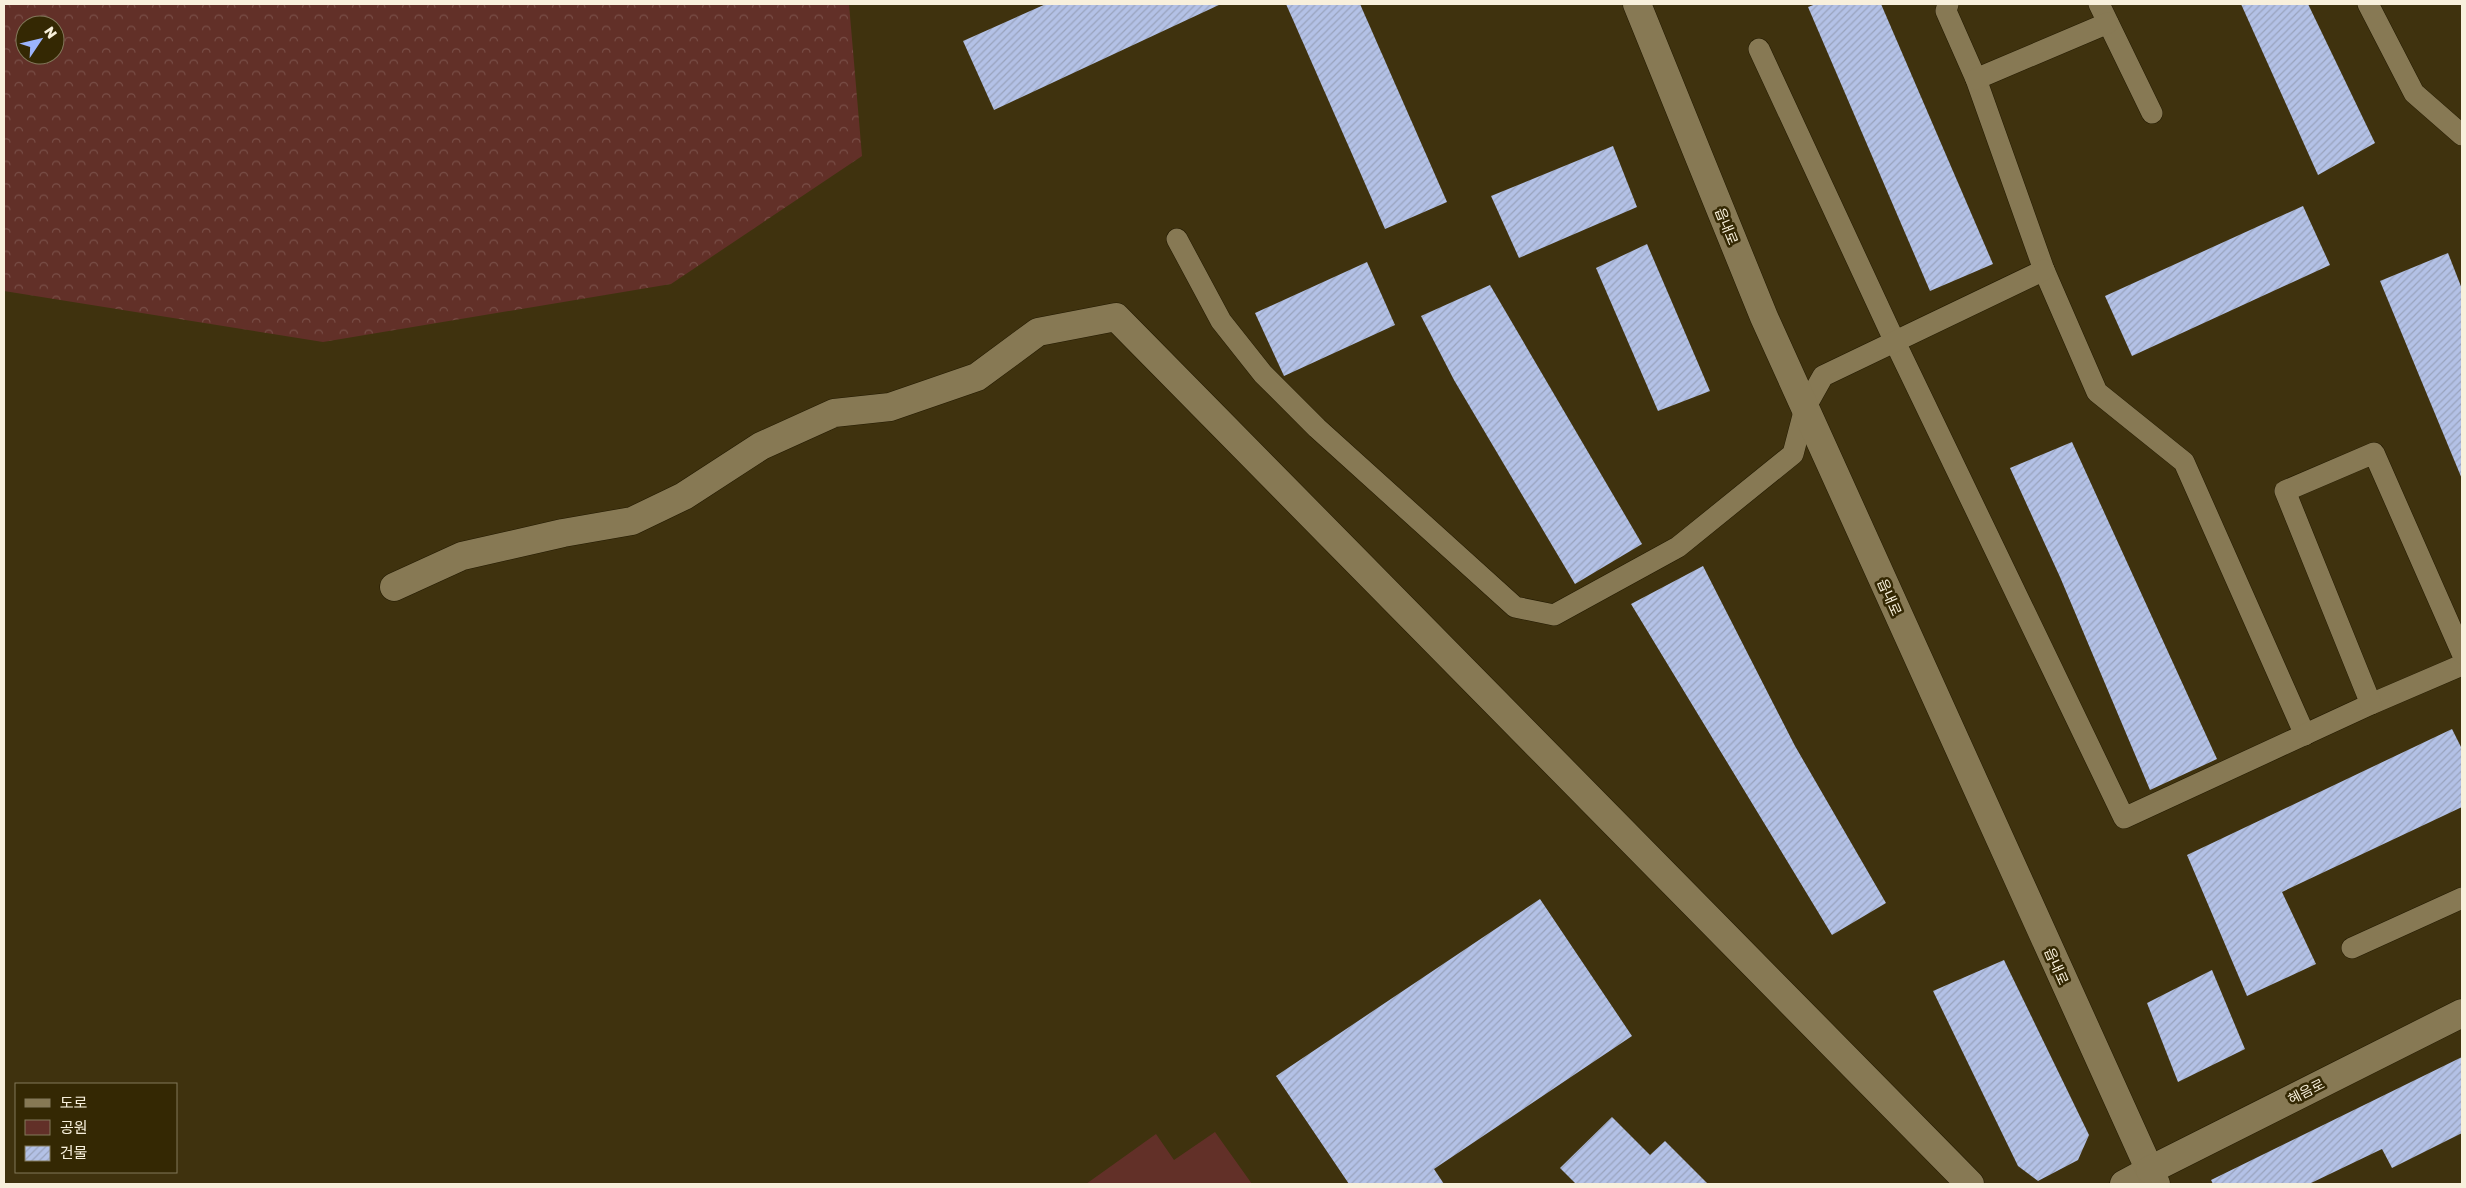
<svg xmlns="http://www.w3.org/2000/svg" width="2466" height="1188" font-family="'Golos Text','Noto Sans KR',sans-serif">
  <style>
    .forest { fill: url(#forest-crowns); fill-rule: evenodd }
    .green { fill: #623028 }
    .building { fill: url(#building-hatch) }
    .lines { fill: none; stroke-linecap: round; stroke-linejoin: round }
    .service-casing { stroke: #231a01; stroke-width: 22 }
    .minor-casing { stroke: #231a01; stroke-width: 29 }
    .tertiary-casing { stroke: #231a01; stroke-width: 29 }
    .service { stroke: #877954; stroke-width: 21 }
    .minor { stroke: #877954; stroke-width: 28 }
    .tertiary { stroke: #877954; stroke-width: 28 }
    .labels { text-anchor: middle; dominant-baseline: central; stroke-width: 5; stroke-linejoin: round; paint-order: stroke }
    .street-label { font-size: 14px; fill: #f8f0dc; stroke: #342803 }
  </style>
  <defs>
    <pattern id="forest-crowns" width="20" height="18" patternUnits="userSpaceOnUse" patternTransform="scale(1.25)"><rect width="20" height="18" fill="#623028"/><path d="M2 6a3 3 0 1 1 6 0M12 15a3 3 0 1 1 6 0" fill="none" stroke="#794e47"/></pattern>
    <pattern id="building-hatch" width="6" height="6" patternUnits="userSpaceOnUse" patternTransform="scale(1.25)"><rect width="6" height="6" fill="#b3c1e6"/><path d="M-1 1l2-2M0 6l6-6M5 7l2-2" fill="none" stroke="#99a3bd"/></pattern>
  </defs>
  <rect width="100%" height="100%" fill="#3f320e"/>
  <path class="forest" d="M 4,4 L 849,4 L 862,156 L 671,284 L 323,342 L 4,291 ZM 25,25 L 55,25 L 55,55 L 25,55 Z"/>
  <polygon class="green" points="1215,1132 1252,1184 1086,1184 1156,1134 1174,1160"/>
  <g class="building">
    <polygon points="1046,4 1221,4 994,110 963,41"/>
    <polygon points="1286,4 1360,4 1447,202 1385,229"/>
    <polygon points="1816,4 1881,4 1993,264 1930,291 1808,7"/>
    <polygon points="2241,4 2308,4 2375,143 2318,175"/>
    <polygon points="1613,146 1637,207 1519,258 1491,196"/>
    <polygon points="2303,206 2330,265 2132,356 2105,296"/>
    <polygon points="1647,244 1710,391 1658,411 1596,268"/>
    <polygon points="2448,253 2462,289 2462,479 2380,281"/>
    <polygon points="1367,262 1395,325 1284,376 1255,313"/>
    <polygon points="1490,285 1642,544 1575,584 1454,380 1421,316"/>
    <polygon points="2072,442 2217,759 2150,790 2060,577 2010,468"/>
    <polygon points="1703,566 1795,746 1886,903 1832,935 1631,604"/>
    <polygon points="2452,729 2462,749 2462,807 2282,892 2316,964 2247,996 2187,855"/>
    <polygon points="1540,899 1632,1036 1434,1169 1444,1184 1349,1184 1276,1076"/>
    <polygon points="2004,960 2089,1135 2078,1160 2038,1181 2018,1166 1933,991"/>
    <polygon points="2212,970 2245,1049 2178,1082 2147,1003"/>
    <polygon points="2462,1057 2462,1133 2392,1168 2382,1149 2309,1184 2213,1184 2211,1180"/>
    <polygon points="1612,1117 1650,1155 1665,1141 1708,1184 1576,1184 1560,1168"/>
  </g>
  <g class="lines">
    <g class="service-casing">
      <g id="service">
        <polyline points="1948,4 1946,11 1976,79 2044,270 2097,392 2184,462 2305,735"/>
        <polyline points="2099,4 2152,113"/>
        <polyline points="2368,4 2414,93 2462,135"/>
        <polyline points="1759,49 1895,342 2124,818 2371,704 2462,665"/>
        <polyline points="1976,79 2108,23"/>
        <polyline points="1177,239 1221,321 1263,374 1317,428 1515,607 1554,615 1678,547 1793,454 1805,408 1823,376 2044,270"/>
        <polyline points="2371,704 2285,491 2374,453 2462,653"/>
        <polyline points="2352,948 2462,898"/>
      </g>
    </g>
    <g class="minor-casing">
      <g id="minor">
        <polyline points="394,587 462,556 563,533 632,521 684,496 761,446 834,413 890,407 977,377 1038,332 1116,317 1970,1184"/>
        <polyline points="2124,1184 2150,1170"/>
      </g>
    </g>
    <g class="tertiary-casing">
      <g id="tertiary">
        <polyline points="1637,4 1764,317 2156,1184"/>
        <polyline points="2150,1170 2462,1013"/>
      </g>
    </g>
    <use href="#service" class="service"/>
    <use href="#minor" class="minor"/>
    <use href="#tertiary" class="tertiary"/>
  </g>
  <g class="labels">
    <g class="street-label">
      <text transform="translate(1727 226) rotate(68)">읍내로</text>
      <text transform="translate(1890 597) rotate(66)">읍내로</text>
      <text transform="translate(2057 966) rotate(66)">읍내로</text>
      <text transform="translate(2306 1091) rotate(-27)">혜음로</text>
    </g>
  </g>
  <rect width="2466" height="1188" fill="none" stroke="#f8f0dc" stroke-width="10"/>
  <rect x="15" y="1083" width="162" height="90" fill="#342803" stroke="#82785a"/>
  <rect x="25" y="1099" width="25" height="8" fill="#877954" stroke="#82785a"/>
  <text x="60" y="1108" font-size="15" fill="#f8f0dc">도로</text>
  <rect x="25" y="1120" width="25" height="15" fill="#623028" stroke="#82785a"/>
  <text x="60" y="1133" font-size="15" fill="#f8f0dc">공원</text>
  <rect x="25" y="1146" width="25" height="15" fill="url(#building-hatch)" stroke="#82785a"/>
  <text x="60" y="1158" font-size="15" fill="#f8f0dc">건물</text>
  <g transform="translate(40 40) rotate(55)"><circle r="24" fill="#342803" stroke="#82785a"/>
  <path d="M0-4L9 19L0 12L-9 19Z" fill="#9cb4fd"/>
  <text y="-8" font-size="14" font-weight="bold" text-anchor="middle" fill="#f8f0dc">N</text>
  </g>
</svg>
